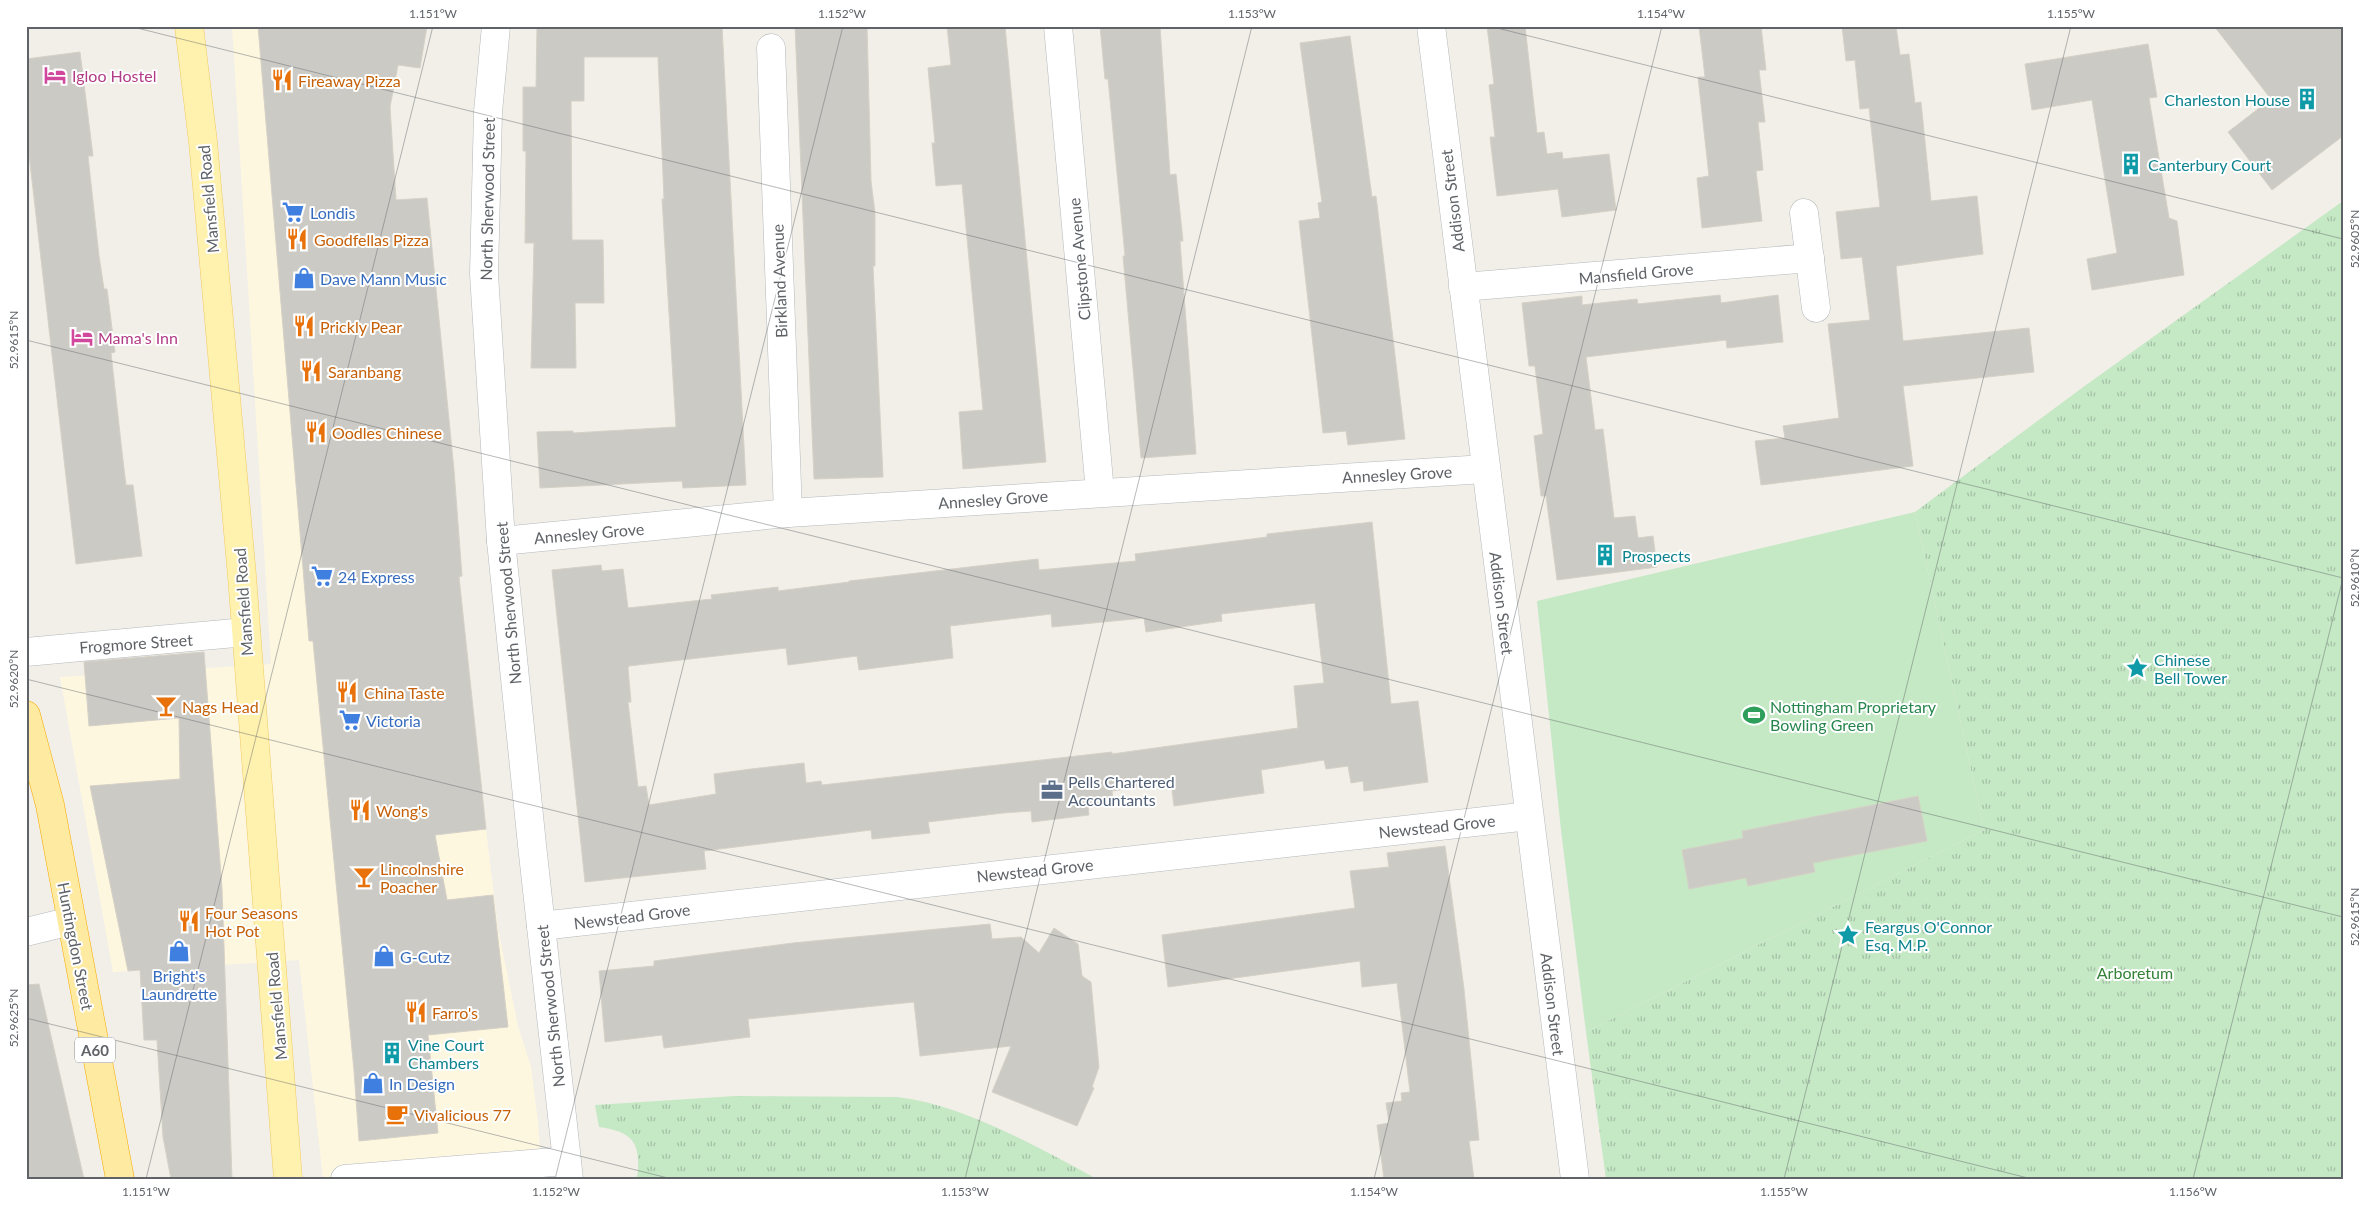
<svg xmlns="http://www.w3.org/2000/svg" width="2369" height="1205" font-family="Lato,sans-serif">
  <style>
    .commercial { fill: #fef7e0 }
    .grass { fill: url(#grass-tufts) }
    .garden { fill: #c5e8c5 }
    .building { fill: #cccac5; stroke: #d6d1c6; fill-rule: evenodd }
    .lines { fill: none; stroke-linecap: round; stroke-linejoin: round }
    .minor-casing { stroke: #b5b8bc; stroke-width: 29 }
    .primary-casing { stroke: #f2c960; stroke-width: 29 }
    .trunk-casing { stroke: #f9ab00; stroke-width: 29 }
    .minor { stroke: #fff; stroke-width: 28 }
    .primary { stroke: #fff2af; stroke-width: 28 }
    .trunk { stroke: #feeaa1; stroke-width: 28 }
    .ticks { fill: none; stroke: #5f6368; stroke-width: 1; stroke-opacity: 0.45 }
    .labels { text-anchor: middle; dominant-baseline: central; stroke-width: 4; stroke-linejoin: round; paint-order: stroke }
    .shield { fill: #fff; stroke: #8f9295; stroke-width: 1 }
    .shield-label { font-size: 15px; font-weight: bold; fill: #5f6368 }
    .hotel-label { font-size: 16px; fill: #b23c85; stroke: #fff; text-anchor: start }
    .food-label { font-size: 16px; fill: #c56008; stroke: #fff; text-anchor: start }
    .culture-label { font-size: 16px; fill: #0d838f; stroke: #fff; text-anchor: start }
    .street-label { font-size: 16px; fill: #5f6368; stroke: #fff }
    .shop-label { font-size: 16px; fill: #366cbe; stroke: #fff; text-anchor: start }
    .leisure-label { font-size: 16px; fill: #27864d; stroke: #fff; text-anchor: start }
    .service-label { font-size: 16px; fill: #4e5e75; stroke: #fff; text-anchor: start }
    .park-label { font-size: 16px; fill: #348238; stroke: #fff }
    .neatline { fill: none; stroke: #5f6368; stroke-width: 2 }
    .ticks-label { font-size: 12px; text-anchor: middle; fill: #5f6368 }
  </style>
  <defs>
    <pattern id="grass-tufts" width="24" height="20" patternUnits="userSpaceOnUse" patternTransform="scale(1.25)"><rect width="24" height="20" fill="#c5e8c5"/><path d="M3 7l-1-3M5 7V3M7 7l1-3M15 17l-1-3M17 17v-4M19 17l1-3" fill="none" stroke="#a3c0a4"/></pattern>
  </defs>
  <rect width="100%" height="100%" fill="#f1efe8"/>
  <polygon class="commercial" points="232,26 357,26 432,836 486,829 498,929 518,1026 531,1067 538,1122 542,1179 323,1179 299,960 113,972 60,677 271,664"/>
  <g class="grass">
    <polygon points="2343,201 2343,1179 1606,1179 1586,1032 1984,830 1915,512 2086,385"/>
    <path d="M 735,1096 L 897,1097 C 965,1105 1037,1147 1097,1179 L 636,1179 C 639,1172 638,1166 638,1159 C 637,1135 620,1130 599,1127 L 595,1105 Z"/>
  </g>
  <polygon class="garden" points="1915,512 1984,830 1586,1032 1561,830 1537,601"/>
  <g class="building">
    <polygon points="258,26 427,26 420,68 398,65 390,107 396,200 427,198 454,470 462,576 459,577 486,829 435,835 447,900 493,895 508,1027 428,1035 438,1133 359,1141 354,1071 313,641 309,641"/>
    <polygon points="537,26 722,26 746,485 683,488 682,481 540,488 537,432 573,431 573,433 676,427 662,199 664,199 658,57 584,57 584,101 571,101 572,240 603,240 604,303 575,303 576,368 531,368 534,243 525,243 526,151 523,151 523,87 536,87"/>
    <polygon points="795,26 867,26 871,181 875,213 875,266 873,266 883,477 814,479"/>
    <polygon points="947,26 1005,26 1046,462 963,469 959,412 983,410 962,184 936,186 932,143 935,143 928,68 951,65"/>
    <polygon points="1100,26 1160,26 1170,175 1176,174 1183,241 1180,241 1196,454 1141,458 1123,256 1125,256 1108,79 1105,79"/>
    <polygon points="1487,26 1525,26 1537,133 1544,132 1547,154 1562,152 1563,159 1609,154 1616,210 1562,217 1558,189 1497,196 1490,137 1495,137 1489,85 1494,84"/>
    <polygon points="1699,26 1761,26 1766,70 1759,70 1765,122 1758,122 1763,170 1756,171 1762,221 1702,228 1697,178 1709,176 1698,77 1705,77"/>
    <polygon points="1842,26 1896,26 1900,55 1909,54 1915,103 1921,102 1931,201 1977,196 1983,254 1896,266 1903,341 2029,328 2034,372 1903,386 1913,466 1761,485 1755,441 1785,438 1783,426 1839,418 1828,324 1870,320 1862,257 1841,259 1836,212 1880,207 1869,108 1860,109 1855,60 1846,61"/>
    <polygon points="2214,26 2343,26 2343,136 2272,190 2228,132 2271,99"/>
    <polygon points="1350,36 1372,197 1376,196 1405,439 1348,445 1346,431 1323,433 1299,221 1320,218 1318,203 1322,202 1300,43"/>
    <polygon points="2148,44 2157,97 2149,98 2169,218 2177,221 2184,275 2092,290 2087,259 2117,253 2092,100 2032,110 2025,64"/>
    <polygon points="80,52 93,156 88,156 99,256 104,289 107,289 115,352 111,353 122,452 126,485 133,485 142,556 76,564 26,128 26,59"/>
    <polygon points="1720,295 1721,303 1778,295 1783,342 1727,348 1726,340 1586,357 1595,430 1603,429 1614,518 1635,516 1638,538 1653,536 1657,567 1557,580 1546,496 1541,496 1534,436 1543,434 1535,366 1529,366 1522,303 1582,296 1582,305 1637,299 1638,304"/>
    <path d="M 1372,522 L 1391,704 L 1418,701 L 1428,782 L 1364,791 L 1363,781 L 1351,783 L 1348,766 L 1326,769 L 1324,760 L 1261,770 L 1264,793 L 1174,806 L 1171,782 L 1112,791 L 1113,801 L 1088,805 L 1089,815 L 1032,822 L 1031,811 L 1003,813 L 928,822 L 930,833 L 872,839 L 871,830 L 704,851 L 706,869 L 585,882 L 552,570 L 601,565 L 602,571 L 623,569 L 628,608 L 712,599 L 711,595 L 778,587 L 778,591 L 849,582 L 849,581 L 1038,559 L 1039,570 L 1136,561 L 1135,554 L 1267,537 L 1267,534 ZM 1315,603 L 1324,683 L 1294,686 L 1298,728 L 1112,754 L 1112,752 L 822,785 L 821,781 L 806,783 L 804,763 L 751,769 L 714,774 L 716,794 L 649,805 L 646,786 L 638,787 L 628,702 L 631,702 L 628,668 L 629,666 L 786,648 L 788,665 L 857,656 L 859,670 L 953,658 L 950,626 L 1051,614 L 1052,627 L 1144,618 L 1146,632 L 1222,621 L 1221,614 Z"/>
    <polygon points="204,652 222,888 232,1179 171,1179 163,1137 157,1040 144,1040 140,970 128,971 90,786 180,779 179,718 89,726 84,662"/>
    <polygon points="1918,796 1927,841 1813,863 1815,872 1748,886 1746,878 1689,889 1682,850 1743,838 1742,831"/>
    <polygon points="1445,846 1464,989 1479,1140 1469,1141 1474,1179 1384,1179 1377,1125 1389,1123 1386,1103 1402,1101 1401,1093 1410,1092 1397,983 1362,987 1360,961 1168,987 1162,935 1355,908 1350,871 1389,867 1387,853"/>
    <polygon points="990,924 992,939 1021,937 1039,953 1054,928 1078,944 1082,976 1091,982 1099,1067 1092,1087 1094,1088 1077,1126 992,1092 1011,1046 920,1056 914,1002 748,1019 750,1037 664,1048 662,1035 605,1042 599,971 654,966 654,961 793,943"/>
    <polygon points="39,984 84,1179 26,1179 26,985"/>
  </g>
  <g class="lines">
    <g class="minor-casing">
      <g id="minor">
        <polyline points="496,26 488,112 484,274 501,541 532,845 569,1179"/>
        <polyline points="1058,26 1100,492"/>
        <polyline points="1431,26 1575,1179"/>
        <polyline points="771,48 788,513"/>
        <polyline points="1804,213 1816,308"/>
        <polyline points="1463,287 1810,258"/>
        <polyline points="501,541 788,513 1485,469"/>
        <polyline points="26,652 246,632"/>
        <polyline points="541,926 1529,816"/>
        <polyline points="26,932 71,921"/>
        <polyline points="345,1179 566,1161"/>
      </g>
    </g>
    <g class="primary-casing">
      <polyline id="primary" points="189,26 203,142 242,576 288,1179"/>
    </g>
    <g class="trunk-casing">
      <polyline id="trunk" points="26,715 50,805 120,1179"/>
    </g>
    <use href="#minor" class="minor"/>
    <use href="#primary" class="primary"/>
    <use href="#trunk" class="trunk"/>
  </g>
  <path class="ticks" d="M 129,26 L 2343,578M 1489,26 L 2343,239M 26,340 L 2343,917M 26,679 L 2032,1179M 26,1018 L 672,1179M 146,1179 L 433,26M 555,1179 L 843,26M 965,1179 L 1252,26M 1374,1179 L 1662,26M 1784,1179 L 2071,26M 2193,1179 L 2343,578"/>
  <defs>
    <g id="hotel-bare" transform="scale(1.725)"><path d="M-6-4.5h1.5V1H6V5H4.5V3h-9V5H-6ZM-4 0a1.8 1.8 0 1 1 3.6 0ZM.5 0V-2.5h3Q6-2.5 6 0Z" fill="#d1479c" stroke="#fff" stroke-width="2.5" paint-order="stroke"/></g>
    <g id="restaurant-bare" transform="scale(1.725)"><path d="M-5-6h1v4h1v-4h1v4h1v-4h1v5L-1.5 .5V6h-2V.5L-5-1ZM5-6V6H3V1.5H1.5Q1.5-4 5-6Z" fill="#e8710a" stroke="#fff" stroke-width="2.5" paint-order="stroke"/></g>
    <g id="building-bare" transform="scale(1.725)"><path d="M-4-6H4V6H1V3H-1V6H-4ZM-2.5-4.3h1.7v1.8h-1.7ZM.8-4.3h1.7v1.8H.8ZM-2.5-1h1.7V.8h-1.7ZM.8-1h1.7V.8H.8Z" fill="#0f9aa8" stroke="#fff" stroke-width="2.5" paint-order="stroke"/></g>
    <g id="supermarket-bare" transform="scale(1.725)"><path d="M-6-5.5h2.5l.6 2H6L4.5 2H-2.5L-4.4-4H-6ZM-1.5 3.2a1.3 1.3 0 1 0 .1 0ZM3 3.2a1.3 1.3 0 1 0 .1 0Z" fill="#3f7fe0" stroke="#fff" stroke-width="2.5" paint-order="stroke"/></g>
    <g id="shop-bare" transform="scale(1.725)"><path d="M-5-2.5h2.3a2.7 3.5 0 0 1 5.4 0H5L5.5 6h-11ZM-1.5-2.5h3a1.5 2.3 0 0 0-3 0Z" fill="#3f7fe0" stroke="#fff" stroke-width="2.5" paint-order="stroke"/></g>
    <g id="sight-bare" transform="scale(1.725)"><path d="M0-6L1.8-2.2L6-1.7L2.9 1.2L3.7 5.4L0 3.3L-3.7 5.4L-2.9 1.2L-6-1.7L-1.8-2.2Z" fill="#0f9aa8" stroke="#fff" stroke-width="2.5" paint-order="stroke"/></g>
    <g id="bar-bare" transform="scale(1.725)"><path d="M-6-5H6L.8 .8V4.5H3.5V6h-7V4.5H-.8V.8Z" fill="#e8710a" stroke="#fff" stroke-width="2.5" paint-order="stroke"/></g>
    <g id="stadium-bare" transform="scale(1.725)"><path d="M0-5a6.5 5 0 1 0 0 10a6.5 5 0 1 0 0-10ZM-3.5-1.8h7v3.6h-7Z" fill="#2e9e5b" stroke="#fff" stroke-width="2.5" paint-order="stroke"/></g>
    <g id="office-bare" transform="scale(1.725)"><path d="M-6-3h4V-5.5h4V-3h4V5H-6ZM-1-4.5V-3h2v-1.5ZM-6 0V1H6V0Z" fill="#5c6f8a" stroke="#fff" stroke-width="2.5" paint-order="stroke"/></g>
    <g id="cafe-bare" transform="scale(1.725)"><path d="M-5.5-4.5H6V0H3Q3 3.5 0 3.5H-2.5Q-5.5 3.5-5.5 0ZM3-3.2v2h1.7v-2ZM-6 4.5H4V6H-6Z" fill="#e8710a" stroke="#fff" stroke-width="2.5" paint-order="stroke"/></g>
  </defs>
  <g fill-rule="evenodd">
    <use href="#hotel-bare" x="55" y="75"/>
    <use href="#restaurant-bare" x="282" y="80"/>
    <use href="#building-bare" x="2307" y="99"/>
    <use href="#building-bare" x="2131" y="164"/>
    <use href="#supermarket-bare" x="293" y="212"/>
    <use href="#restaurant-bare" x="297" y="239"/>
    <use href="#shop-bare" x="304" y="278"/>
    <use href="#restaurant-bare" x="304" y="326"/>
    <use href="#hotel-bare" x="82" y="337"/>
    <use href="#restaurant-bare" x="311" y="371"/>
    <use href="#restaurant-bare" x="316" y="432"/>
    <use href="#building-bare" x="1605" y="555"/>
    <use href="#supermarket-bare" x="322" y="576"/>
    <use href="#sight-bare" x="2137" y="668"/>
    <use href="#restaurant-bare" x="347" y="692"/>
    <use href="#bar-bare" x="166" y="706"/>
    <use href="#stadium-bare" x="1754" y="715"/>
    <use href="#supermarket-bare" x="350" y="720"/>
    <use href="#office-bare" x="1052" y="790"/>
    <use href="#restaurant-bare" x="360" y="810"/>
    <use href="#bar-bare" x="364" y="877"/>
    <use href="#restaurant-bare" x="189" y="921"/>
    <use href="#sight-bare" x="1848" y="935"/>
    <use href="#shop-bare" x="179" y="951"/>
    <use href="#shop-bare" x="384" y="956"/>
    <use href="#restaurant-bare" x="416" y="1012"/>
    <use href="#building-bare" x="392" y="1053"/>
    <use href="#shop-bare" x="373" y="1083"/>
    <use href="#cafe-bare" x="397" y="1114"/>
  </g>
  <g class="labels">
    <rect class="shield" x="75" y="1037.5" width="40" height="25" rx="4"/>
    <g class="shield-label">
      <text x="95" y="1050">A60</text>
    </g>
    <g class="hotel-label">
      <text x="72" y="75">Igloo Hostel</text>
      <text x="98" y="337">Mama's Inn</text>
    </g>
    <g class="food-label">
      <text x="298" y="80">Fireaway Pizza</text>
      <text x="314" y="239">Goodfellas Pizza</text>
      <text x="320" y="326">Prickly Pear</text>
      <text x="328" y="371">Saranbang</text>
      <text x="332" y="432">Oodles Chinese</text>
      <text x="364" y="692">China Taste</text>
      <text x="182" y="706">Nags Head</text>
      <text x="376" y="810">Wong's</text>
      <text x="380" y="868">Lincolnshire<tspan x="380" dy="18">Poacher</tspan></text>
      <text x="205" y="912">Four Seasons<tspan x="205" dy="18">Hot Pot</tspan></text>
      <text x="432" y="1012">Farro's</text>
      <text x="414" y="1114">Vivalicious 77</text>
    </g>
    <g class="culture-label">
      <text x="2290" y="99" text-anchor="end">Charleston House</text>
      <text x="2148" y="164">Canterbury Court</text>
      <text x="1622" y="555">Prospects</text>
      <text x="2154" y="659">Chinese<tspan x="2154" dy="18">Bell Tower</tspan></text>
      <text x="1865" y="926">Feargus O'Connor<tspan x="1865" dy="18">Esq. M.P.</tspan></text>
      <text x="408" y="1044">Vine Court<tspan x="408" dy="18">Chambers</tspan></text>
    </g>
    <g class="street-label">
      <text transform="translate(208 199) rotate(-95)">Mansfield Road</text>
      <text transform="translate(487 199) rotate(-89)">North Sherwood Street</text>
      <text transform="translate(1452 201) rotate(-97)">Addison Street</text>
      <text transform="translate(1079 259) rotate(-95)">Clipstone Avenue</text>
      <text transform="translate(1636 273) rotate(-5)">Mansfield Grove</text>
      <text transform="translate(779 281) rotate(-92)">Birkland Avenue</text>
      <text transform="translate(1397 474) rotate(-3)">Annesley Grove</text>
      <text transform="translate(993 499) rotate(-4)">Annesley Grove</text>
      <text transform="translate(589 533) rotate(-5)">Annesley Grove</text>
      <text transform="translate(243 602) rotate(-94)">Mansfield Road</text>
      <text transform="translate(508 603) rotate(-95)">North Sherwood Street</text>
      <text transform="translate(1502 603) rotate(83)">Addison Street</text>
      <text transform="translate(136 643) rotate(-4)">Frogmore Street</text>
      <text transform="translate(1437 826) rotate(-6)">Newstead Grove</text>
      <text transform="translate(1035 870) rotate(-6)">Newstead Grove</text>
      <text transform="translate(632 916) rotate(-7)">Newstead Grove</text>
      <text transform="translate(76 946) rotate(79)">Huntingdon Street</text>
      <text transform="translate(1553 1004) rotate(83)">Addison Street</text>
      <text transform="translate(276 1006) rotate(-95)">Mansfield Road</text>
      <text transform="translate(550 1006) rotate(-96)">North Sherwood Street</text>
    </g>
    <g class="shop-label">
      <text x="310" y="212">Londis</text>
      <text x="320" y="278">Dave Mann Music</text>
      <text x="338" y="576">24 Express</text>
      <text x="366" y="720">Victoria</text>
      <text x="400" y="956">G-Cutz</text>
      <text x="179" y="975" text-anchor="middle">Bright's<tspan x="179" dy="18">Laundrette</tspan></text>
      <text x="389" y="1083">In Design</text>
    </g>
    <g class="leisure-label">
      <text x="1770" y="706">Nottingham Proprietary<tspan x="1770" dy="18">Bowling Green</tspan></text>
    </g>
    <g class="service-label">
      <text x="1068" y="781">Pells Chartered<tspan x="1068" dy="18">Accountants</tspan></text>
    </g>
    <g class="park-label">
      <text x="2135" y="972">Arboretum</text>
    </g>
  </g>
  <rect width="2369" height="1205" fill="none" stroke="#ffffff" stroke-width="55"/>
  <rect x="28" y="28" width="2314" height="1150" class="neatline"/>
  <g class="ticks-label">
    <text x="433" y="18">1.151°W</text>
    <text x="842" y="18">1.152°W</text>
    <text x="1252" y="18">1.153°W</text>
    <text x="1661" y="18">1.154°W</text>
    <text x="2071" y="18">1.155°W</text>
    <text transform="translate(2355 239) rotate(-90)" y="4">52.9605°N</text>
    <text transform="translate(14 340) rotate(-90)" y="4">52.9615°N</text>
    <text transform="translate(2355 578) rotate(-90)" y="4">52.9610°N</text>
    <text transform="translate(14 679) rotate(-90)" y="4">52.9620°N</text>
    <text transform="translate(2355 917) rotate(-90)" y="4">52.9615°N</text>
    <text transform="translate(14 1018) rotate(-90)" y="4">52.9625°N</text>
    <text x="146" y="1196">1.151°W</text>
    <text x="556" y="1196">1.152°W</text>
    <text x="965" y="1196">1.153°W</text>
    <text x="1374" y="1196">1.154°W</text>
    <text x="1784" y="1196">1.155°W</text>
    <text x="2193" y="1196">1.156°W</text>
  </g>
</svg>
